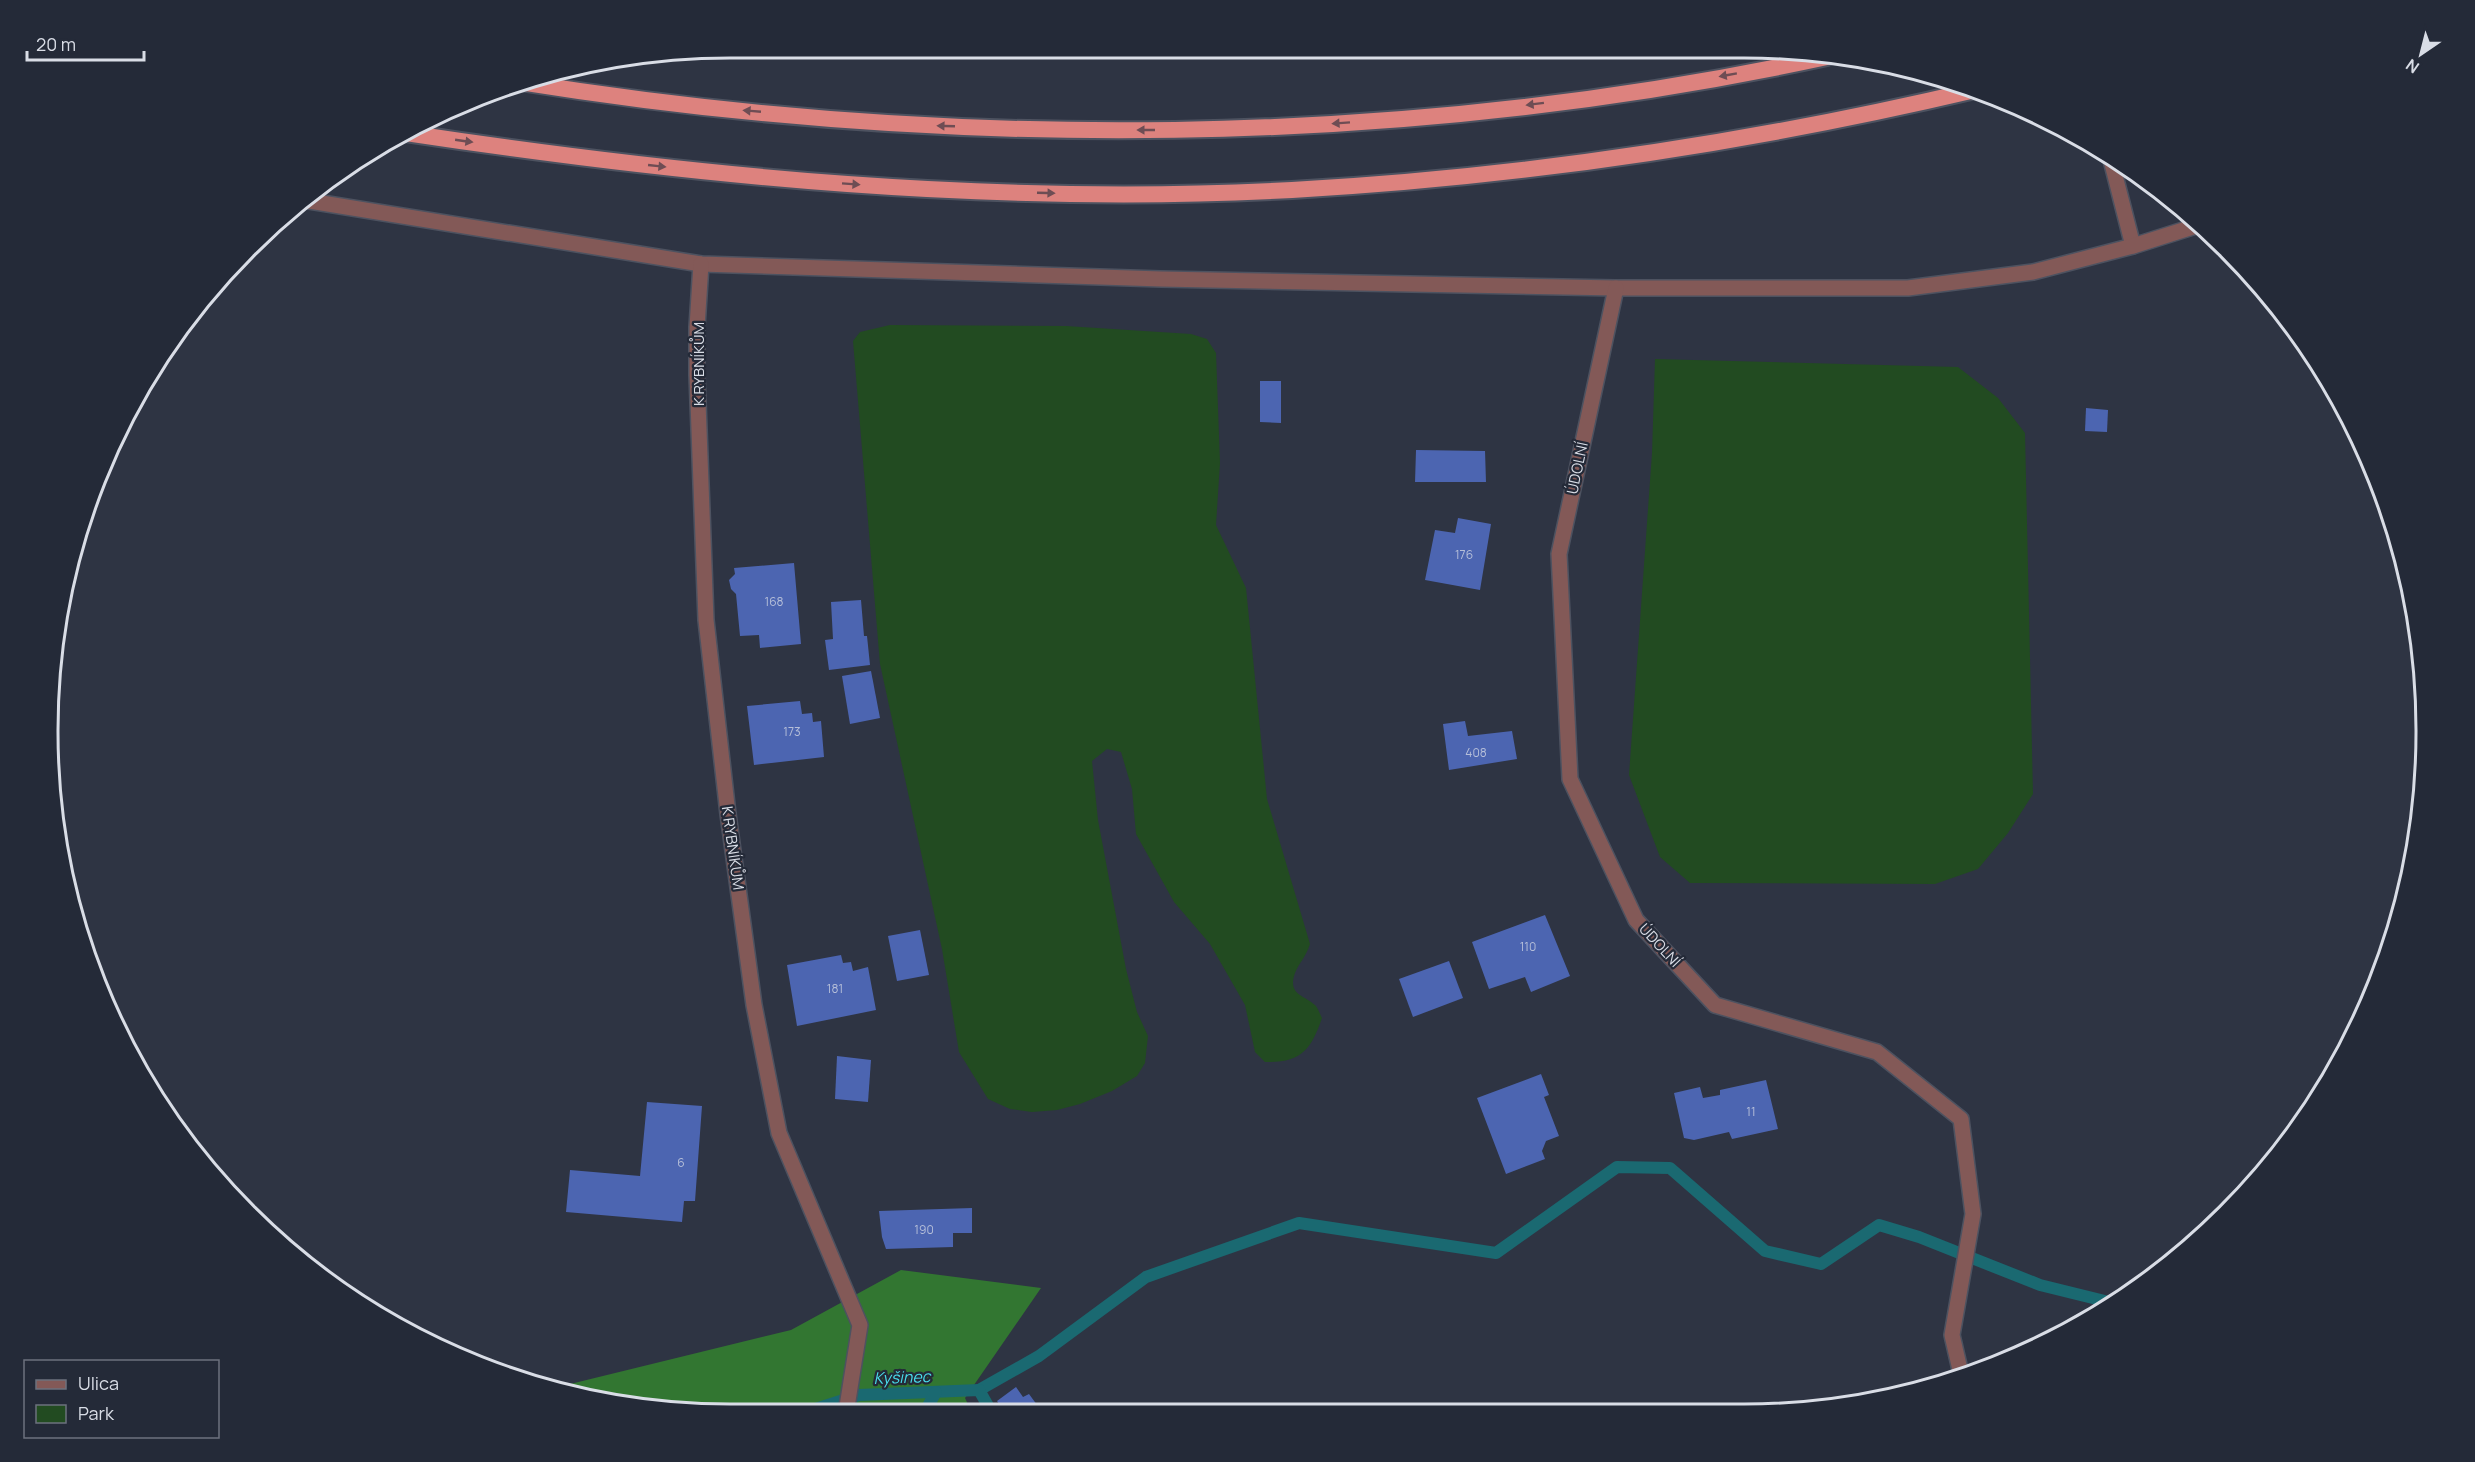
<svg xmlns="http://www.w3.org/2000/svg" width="2475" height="1462" font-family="Manrope,sans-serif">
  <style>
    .green { fill: #224b21 }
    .forest { fill: #327631 }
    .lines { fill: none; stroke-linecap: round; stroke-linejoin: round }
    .stream { stroke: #1a6971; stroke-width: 12 }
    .building { fill: #4c65b1 }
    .minor-casing { stroke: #4d5260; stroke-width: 18 }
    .trunk-casing { stroke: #4d5260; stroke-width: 20 }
    .minor { stroke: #835957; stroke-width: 15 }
    .trunk { stroke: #dd827e; stroke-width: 16 }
    .oneway { fill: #6e4d54 }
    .labels { text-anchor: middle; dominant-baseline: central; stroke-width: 4.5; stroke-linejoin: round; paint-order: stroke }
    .number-label { font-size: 12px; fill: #b6bfd9 }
    .street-label { font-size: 15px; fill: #d9dde6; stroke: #242a38 }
    .water-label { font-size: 16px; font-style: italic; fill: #49dbe9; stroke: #242a38 }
    .rim { fill: none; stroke: #d9dde6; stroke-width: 3 }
  </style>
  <rect width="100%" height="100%" fill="#2e3443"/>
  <g class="green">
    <path d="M 890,325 L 1066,326 L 1191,334 L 1207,339 L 1216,353 L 1220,463 L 1216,525 L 1246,588 L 1267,799 L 1310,944 C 1306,957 1299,963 1295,973 C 1287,995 1305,995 1315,1005 C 1318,1008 1320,1014 1322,1018 C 1311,1050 1301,1063 1265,1062 L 1255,1052 L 1245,1005 L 1210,944 L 1174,902 L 1136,834 L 1132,789 L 1121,752 L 1107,749 L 1092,761 L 1098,820 L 1126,969 L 1137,1012 L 1148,1036 L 1145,1063 L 1137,1076 L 1112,1091 L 1080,1104 L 1057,1110 L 1032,1112 L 1010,1109 L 988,1099 L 959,1052 L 942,949 L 880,664 L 853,341 L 860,332 Z"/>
    <polygon points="1655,359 1958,367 1998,398 2025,433 2033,794 2008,833 1978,869 1935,884 1690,883 1660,857 1629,775 1652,453"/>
  </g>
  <polygon class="forest" points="901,1270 1041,1288 965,1398 972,1413 686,1413 558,1387 791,1330"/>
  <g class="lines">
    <g class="stream">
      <polyline points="979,1390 1039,1356 1146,1277 1299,1223 1496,1253 1617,1167 1670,1168 1765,1251 1821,1264 1879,1225 1919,1237 2040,1285 2113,1303"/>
      <polyline points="803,1413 859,1395 979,1390 992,1413"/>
      <polyline points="924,1413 936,1392"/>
    </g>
  </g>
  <g class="building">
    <polygon points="1260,381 1281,381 1281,423 1260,422"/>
    <polygon points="2086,408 2108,410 2107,432 2085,431"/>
    <polygon points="1416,450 1485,451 1486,482 1415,482"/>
    <polygon points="1458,518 1491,524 1480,590 1425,580 1435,530 1455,533"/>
    <polygon points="794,563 801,644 760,648 759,635 740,636 736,594 731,589 729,580 735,574 734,568"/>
    <polygon points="861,600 864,636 867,636 870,665 829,670 825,640 833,639 831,602"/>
    <polygon points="871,671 880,718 850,724 842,676"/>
    <polygon points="800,701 802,714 812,713 813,722 821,721 824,757 754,765 747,706"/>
    <polygon points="1465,721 1468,736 1512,731 1517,759 1449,770 1443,724"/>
    <polygon points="1545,915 1570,976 1531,992 1525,977 1489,989 1472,942"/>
    <polygon points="920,930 929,975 897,981 888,936"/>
    <polygon points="841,955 843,963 851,962 853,971 868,967 876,1010 797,1026 787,965"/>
    <polygon points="1449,961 1463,998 1413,1017 1399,979"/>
    <polygon points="837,1056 871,1060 868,1102 835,1099"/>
    <polygon points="1541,1074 1549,1095 1544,1097 1559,1136 1546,1141 1542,1151 1545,1159 1506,1174 1477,1098"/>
    <polygon points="1766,1080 1778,1129 1732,1139 1729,1132 1694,1140 1684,1138 1674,1093 1700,1087 1703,1098 1720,1095 1720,1090"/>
    <polygon points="647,1102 702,1106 695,1201 684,1201 682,1222 566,1212 570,1170 640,1176"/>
    <polygon points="972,1208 972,1233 953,1233 953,1247 886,1249 882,1237 879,1211"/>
    <polygon points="1016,1387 1023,1397 1029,1394 1043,1413 1005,1413 997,1401"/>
  </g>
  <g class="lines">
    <g class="minor-casing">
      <g id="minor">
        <polyline points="2110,156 2133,246"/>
        <polyline points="303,200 701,264 1161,279 1616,288 1908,288 2033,272 2133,246 2199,225"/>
        <polyline points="701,264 697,327 697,375 706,620 728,814 754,1005 779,1133 860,1325 846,1413"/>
        <polyline points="1616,288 1559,554 1570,779 1636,920 1715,1005 1877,1052 1961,1119 1973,1214 1952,1335 1961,1374"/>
      </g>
    </g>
    <g class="trunk-casing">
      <g id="trunk">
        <path d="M 520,82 C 950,151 1401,149 1827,57"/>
        <path d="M 406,133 C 698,177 996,206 1292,190 C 1522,177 1750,143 1975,90"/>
      </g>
    </g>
    <use href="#minor" class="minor"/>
    <use href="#trunk" class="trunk"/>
  </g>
  <defs><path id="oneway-solid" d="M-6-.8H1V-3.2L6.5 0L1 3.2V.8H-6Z" transform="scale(1.5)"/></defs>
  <g class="oneway">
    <use href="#oneway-solid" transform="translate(1728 75) rotate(170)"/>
    <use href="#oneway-solid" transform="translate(1535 104) rotate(173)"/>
    <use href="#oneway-solid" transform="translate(752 111) rotate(-175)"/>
    <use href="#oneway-solid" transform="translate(1341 123) rotate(176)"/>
    <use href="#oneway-solid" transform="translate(946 126) rotate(-178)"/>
    <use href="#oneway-solid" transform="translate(1146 130) rotate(180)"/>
    <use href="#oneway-solid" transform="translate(464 141) rotate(8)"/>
    <use href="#oneway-solid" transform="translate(657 166) rotate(6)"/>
    <use href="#oneway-solid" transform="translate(851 184) rotate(4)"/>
    <use href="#oneway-solid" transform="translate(1046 193) rotate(2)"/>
  </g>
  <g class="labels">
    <g class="number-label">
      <text x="1464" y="554">176</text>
      <text x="774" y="601">168</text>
      <text x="792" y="731">173</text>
      <text x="1476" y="752">408</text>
      <text x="1528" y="946">110</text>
      <text x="835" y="988">181</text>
      <text x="1751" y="1111">11</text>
      <text x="681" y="1162">6</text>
      <text x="924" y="1229">190</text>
    </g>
    <g class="street-label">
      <text transform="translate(698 364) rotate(-90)">K RYBNÍKŮM</text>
      <text transform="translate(1577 468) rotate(-78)">ÚDOLNÍ</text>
      <text transform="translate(733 848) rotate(82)">K RYBNÍKŮM</text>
      <text transform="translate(1660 945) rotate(47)">ÚDOLNÍ</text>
    </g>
    <g class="water-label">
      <text transform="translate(902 1377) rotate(-2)">Kyšinec</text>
    </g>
  </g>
  <path d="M0 0H2475V1462H0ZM730 58H1744A672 672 0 0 1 2416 730V732A672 672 0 0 1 1744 1404H730A672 672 0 0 1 58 732V730A672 672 0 0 1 730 58Z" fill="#242a38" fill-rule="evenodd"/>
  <path class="rim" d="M730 58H1744A672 672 0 0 1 2416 730V732A672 672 0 0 1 1744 1404H730A672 672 0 0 1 58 732V730A672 672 0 0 1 730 58Z"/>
  <rect x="24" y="1360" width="195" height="78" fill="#242a38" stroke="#6c727e" stroke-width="1.5"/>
  <rect x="36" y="1380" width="30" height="9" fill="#835957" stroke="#6c727e" stroke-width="1.5"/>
  <text x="78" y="1390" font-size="18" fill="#d9dde6">Ulica</text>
  <rect x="36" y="1405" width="30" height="18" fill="#224b21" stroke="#6c727e" stroke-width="1.5"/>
  <text x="78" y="1420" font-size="18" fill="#d9dde6">Park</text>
  <g transform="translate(2421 54) rotate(215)" stroke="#242a38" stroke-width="4.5" paint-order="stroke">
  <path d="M0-4.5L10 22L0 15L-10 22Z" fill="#d9dde6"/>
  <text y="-9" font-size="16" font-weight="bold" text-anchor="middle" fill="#d9dde6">N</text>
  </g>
  <path d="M27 51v9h117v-9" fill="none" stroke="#d9dde6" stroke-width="3"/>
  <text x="36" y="51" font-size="18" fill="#d9dde6" stroke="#242a38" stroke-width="4.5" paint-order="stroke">20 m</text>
</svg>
